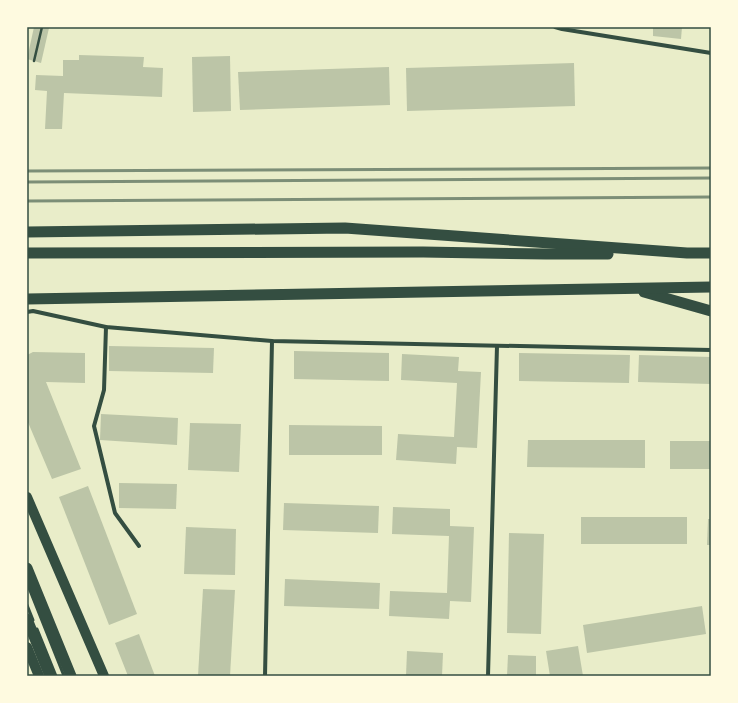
<svg xmlns="http://www.w3.org/2000/svg" width="738" height="703" font-family="'PT Sans Narrow',sans-serif">
  <style>
    .building { fill: #bcc5a7 }
    .lines { fill: none; stroke-linecap: round; stroke-linejoin: round }
    .path { stroke: #344e41; stroke-width: 2.5 }
    .service { stroke: #344e41; stroke-width: 3 }
    .minor { stroke: #344e41; stroke-width: 4 }
    .primary { stroke: #344e41; stroke-width: 10 }
    .trunk { stroke: #344e41; stroke-width: 11 }
    .rail { stroke: #7c8e77; stroke-width: 3 }
    .neatline { fill: none; stroke: #344e41; stroke-width: 1.5 }
  </style>
  <rect width="100%" height="100%" fill="#e9edc9"/>
  <g class="building">
    <polygon points="34,27 49,28 41,63 27,59"/>
    <polygon points="653,27 682,27 681,39 653,36"/>
    <polygon points="79,55 144,57 143,67 163,68 162,97 64,93 62,129 45,129 47,91 35,90 36,75 63,76 63,60 79,60"/>
    <polygon points="230,56 231,111 193,112 192,57"/>
    <polygon points="574,63 575,106 407,111 406,68"/>
    <polygon points="389,67 390,105 240,110 238,72"/>
    <polygon points="109,346 214,348 213,373 109,371"/>
    <polygon points="294,351 389,353 389,381 294,379"/>
    <polygon points="33,352 85,353 85,383 46,382 81,469 52,479 27,420 27,355"/>
    <polygon points="519,353 630,355 629,383 519,381"/>
    <polygon points="402,354 459,357 458,371 481,372 477,448 457,447 456,464 396,460 398,434 454,437 457,383 401,380"/>
    <polygon points="639,355 711,357 711,384 638,382"/>
    <polygon points="101,414 178,418 177,445 100,440"/>
    <polygon points="190,423 241,424 239,472 188,470"/>
    <polygon points="289,425 382,426 382,455 289,455"/>
    <polygon points="528,440 645,440 645,468 527,467"/>
    <rect x="670" y="441" width="41" height="28"/>
    <polygon points="119,483 177,484 176,509 119,508"/>
    <polygon points="88,486 137,614 109,625 59,497"/>
    <polygon points="284,503 379,506 378,533 283,530"/>
    <polygon points="393,507 450,509 450,526 474,527 471,602 450,601 449,619 389,616 390,591 447,593 449,536 392,534"/>
    <rect x="581" y="517" width="106" height="27"/>
    <polygon points="708,519 711,519 711,545 707,545"/>
    <polygon points="186,527 236,529 235,575 184,574"/>
    <polygon points="509,533 544,534 541,634 507,633"/>
    <polygon points="285,579 380,583 379,609 284,606"/>
    <polygon points="203,589 235,590 230,676 198,676"/>
    <polygon points="702,606 706,634 587,653 583,625"/>
    <polygon points="139,634 155,676 128,676 115,643"/>
    <polygon points="578,646 583,676 550,676 546,651"/>
    <polygon points="407,651 443,653 442,676 406,676"/>
    <polygon points="508,655 536,656 536,676 507,676"/>
  </g>
  <g class="lines">
    <polyline class="path" points="34,61 42,27"/>
    <g class="service">
      <polyline points="27,583 64,676"/>
      <polyline points="27,605 33,620"/>
      <polyline points="37,629 56,676"/>
    </g>
    <g class="minor">
      <polyline points="555,27 562,29 711,53"/>
      <polyline points="27,312 33,311 106,327 272,341 711,350"/>
      <polyline points="106,327 104,390 94,426 115,513 139,546"/>
      <polyline points="265,676 272,341"/>
      <polyline points="488,676 497,346"/>
    </g>
    <g class="primary">
      <polyline points="27,497 104,676"/>
      <polyline points="27,647 39,676"/>
    </g>
    <g class="trunk">
      <polyline points="27,232 345,228 687,253 711,253"/>
      <polyline points="27,253 423,252 546,254 608,254"/>
      <polyline points="644,292 711,311"/>
      <polyline points="27,299 711,287"/>
      <polyline points="27,568 71,676"/>
      <polyline points="27,619 50,676"/>
    </g>
    <g class="rail">
      <polyline points="27,171 711,168"/>
      <polyline points="27,182 711,178"/>
      <polyline points="27,201 711,197"/>
    </g>
  </g>
  <rect width="738" height="703" fill="none" stroke="#fefae0" stroke-width="56"/>
  <rect x="28" y="28" width="682" height="647" class="neatline"/>
</svg>
